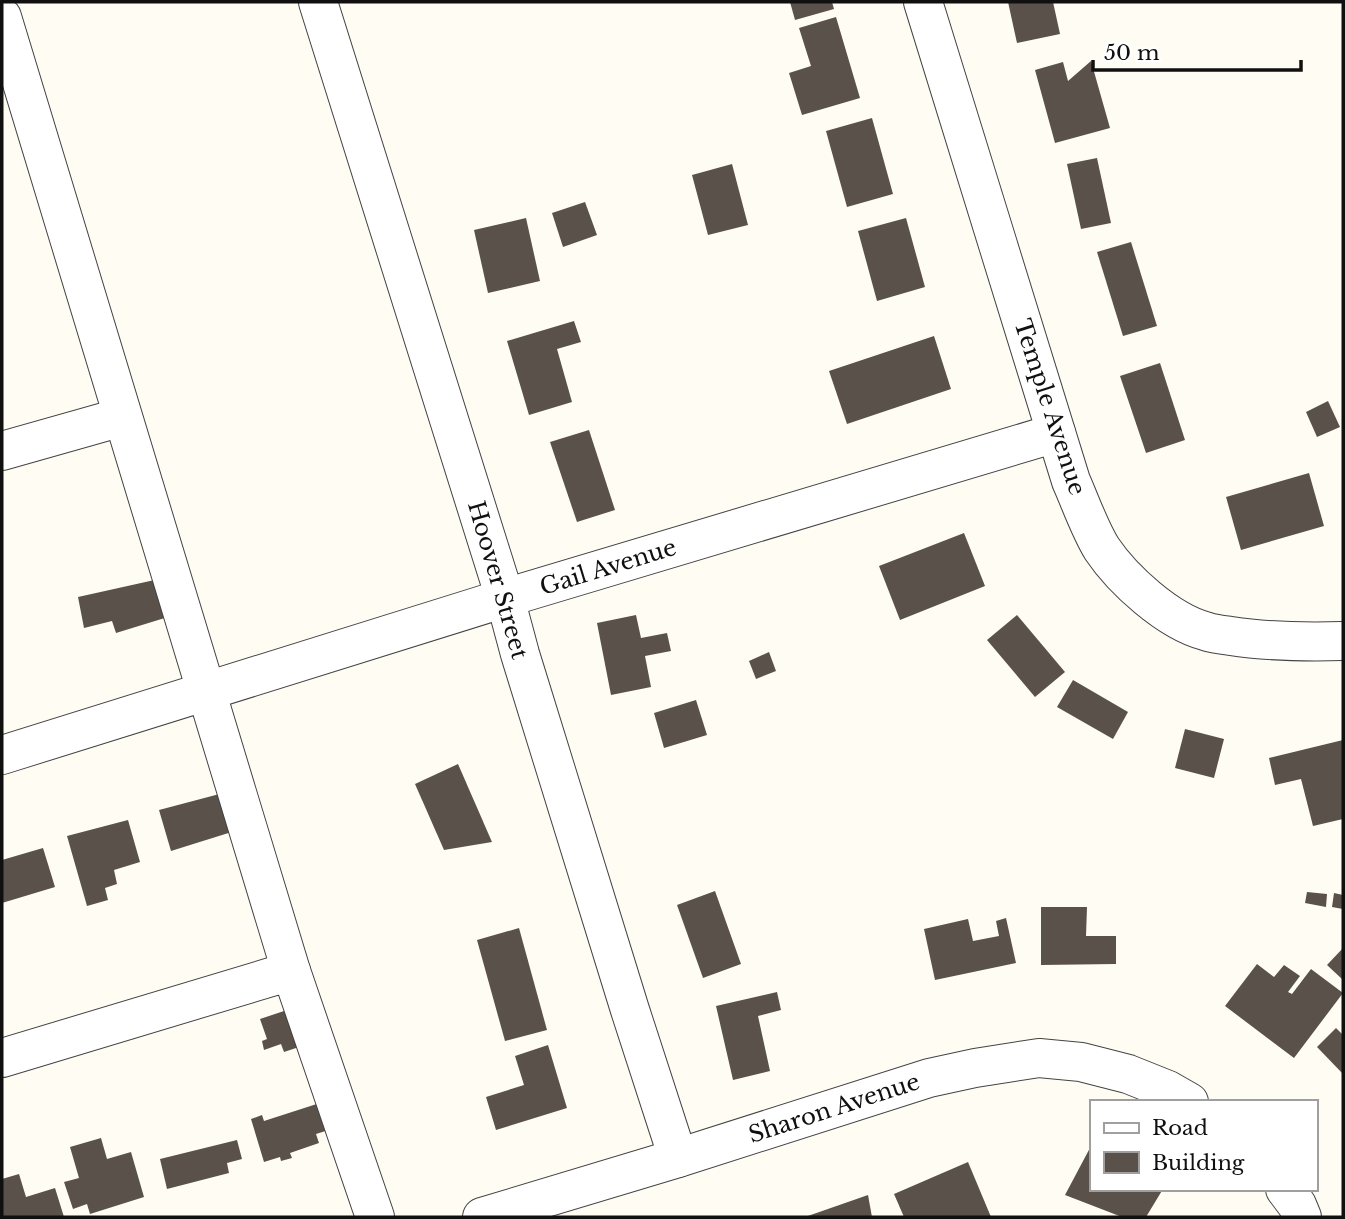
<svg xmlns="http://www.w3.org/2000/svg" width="1345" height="1219" font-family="'Libre Baskerville',serif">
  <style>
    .building { fill: #5a514b }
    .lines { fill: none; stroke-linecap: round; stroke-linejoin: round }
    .minor-casing { stroke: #434343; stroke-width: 40 }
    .minor { stroke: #fff; stroke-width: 38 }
    .labels { text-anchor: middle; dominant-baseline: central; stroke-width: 7; stroke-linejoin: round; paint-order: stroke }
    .street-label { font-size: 23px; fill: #101010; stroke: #fff }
  </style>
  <rect width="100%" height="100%" fill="#fffdf3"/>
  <g class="building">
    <polygon points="790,2 832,2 834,9 795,20"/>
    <polygon points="1008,2 1053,2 1060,34 1017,43"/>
    <polygon points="836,17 860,98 802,115 789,73 811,66 799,28"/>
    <polygon points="1091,61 1110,128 1055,143 1035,70 1063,62 1068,81"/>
    <polygon points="872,118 893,194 847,207 826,131"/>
    <polygon points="1097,158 1111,223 1081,229 1067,164"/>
    <polygon points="732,164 748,225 708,235 692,175"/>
    <polygon points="585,202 597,235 563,247 552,213"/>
    <polygon points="526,218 540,281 488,293 474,230"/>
    <polygon points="906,218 925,287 877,301 858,231"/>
    <polygon points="1131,242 1157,326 1123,336 1097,252"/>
    <polygon points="574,321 581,342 557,349 572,402 529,415 507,341"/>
    <polygon points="934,336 951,389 847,424 829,371"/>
    <polygon points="1160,363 1185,440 1146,453 1120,376"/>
    <polygon points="1328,401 1340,427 1317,437 1306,412"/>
    <polygon points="589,430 615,510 577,522 550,442"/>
    <polygon points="1309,473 1324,526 1241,550 1226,497"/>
    <polygon points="964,533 985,586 900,620 879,566"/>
    <polygon points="159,579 181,613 116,633 112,621 84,628 78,597"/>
    <polygon points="636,615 641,638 667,633 671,651 645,656 651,687 611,695 597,623"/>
    <polygon points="1017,615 1065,672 1035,697 987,640"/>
    <polygon points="769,652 776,671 756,679 749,661"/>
    <polygon points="1073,680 1128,712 1113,739 1057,707"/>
    <polygon points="696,700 707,735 664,748 654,713"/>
    <polygon points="1185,729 1224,739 1214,778 1175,768"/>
    <polygon points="1343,740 1343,819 1313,826 1301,779 1275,785 1269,758"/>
    <polygon points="458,764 492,842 444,850 415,784"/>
    <polygon points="227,792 238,830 171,851 159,810"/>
    <polygon points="128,820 140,862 114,870 117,884 105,888 108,900 87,906 67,836"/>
    <polygon points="43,848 55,887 2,903 2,860"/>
    <polygon points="715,891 741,964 703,978 677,905"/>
    <polygon points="1307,892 1327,894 1326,907 1305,903"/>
    <polygon points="1334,893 1343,895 1343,909 1332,907"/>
    <polygon points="1041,907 1087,907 1086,936 1116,936 1116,964 1041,965"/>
    <polygon points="1006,918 1016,963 935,980 924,929 968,919 973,941 999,936 996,921"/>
    <polygon points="519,928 547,1030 505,1041 477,940"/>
    <polygon points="1343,948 1343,980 1327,965"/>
    <polygon points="1257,964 1274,977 1284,965 1300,976 1288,992 1292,994 1311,969 1343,993 1294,1058 1225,1006"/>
    <polygon points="777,992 781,1010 758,1016 770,1071 733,1080 716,1006"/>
    <polygon points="293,1008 305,1045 284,1052 281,1044 264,1050 262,1041 267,1039 260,1019"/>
    <polygon points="1336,1028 1343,1035 1343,1074 1317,1047"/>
    <polygon points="548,1045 567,1108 496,1130 486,1097 524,1085 515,1056"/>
    <polygon points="326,1101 335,1128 316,1134 319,1143 290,1153 292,1158 281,1161 280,1157 264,1162 251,1119 262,1115 264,1121"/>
    <polygon points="101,1138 107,1159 131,1152 144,1197 90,1214 87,1204 73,1209 64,1182 79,1178 70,1147"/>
    <polygon points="237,1140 242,1159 227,1163 229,1173 167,1189 160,1159"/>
    <polygon points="1091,1146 1091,1189 1163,1189 1146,1217 1122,1217 1065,1195"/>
    <polygon points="968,1162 991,1217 904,1217 894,1194"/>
    <polygon points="19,1174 26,1197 55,1188 64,1217 2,1217 2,1179"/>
    <polygon points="868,1195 872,1217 805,1217"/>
  </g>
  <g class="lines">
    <g class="minor-casing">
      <g id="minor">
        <polyline points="318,2 505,598 520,654 630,1010 678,1158"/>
        <path d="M 923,2 L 1071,481 C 1080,501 1090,530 1102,549 C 1123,580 1168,621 1205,631 C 1213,634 1223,635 1231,636 C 1269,642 1305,642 1343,641"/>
        <polyline points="2,17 291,971"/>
        <polyline points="2,451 122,417"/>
        <polyline points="2,755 505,598 1056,433"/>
        <polyline points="2,1058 291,971 375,1217"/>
        <polyline points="1285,1189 1297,1205 1302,1217"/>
        <polyline points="482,1217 678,1158 929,1078 975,1068 1039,1058 1081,1062 1128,1074 1168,1090 1189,1102"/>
      </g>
    </g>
    <use href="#minor" class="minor"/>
  </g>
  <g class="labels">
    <g class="street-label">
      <text transform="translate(1050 407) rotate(72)">Temple Avenue</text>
      <text transform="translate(608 567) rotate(-17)">Gail Avenue</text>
      <text transform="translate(498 580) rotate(74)">Hoover Street</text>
      <text transform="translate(834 1108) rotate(-18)">Sharon Avenue</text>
    </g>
  </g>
  <rect width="1345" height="1219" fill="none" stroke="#101010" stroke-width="7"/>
  <rect x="1090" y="1100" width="228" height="91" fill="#ffffff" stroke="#9f9f9f" stroke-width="2"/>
  <rect x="1104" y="1123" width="35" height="10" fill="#ffffff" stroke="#9f9f9f" stroke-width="2"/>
  <text x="1152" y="1135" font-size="21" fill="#101010">Road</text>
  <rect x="1104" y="1152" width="35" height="21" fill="#5a514b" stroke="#9f9f9f" stroke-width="2"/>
  <text x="1152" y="1170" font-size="21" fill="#101010">Building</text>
  <path d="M1093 60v10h208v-10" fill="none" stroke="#101010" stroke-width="3.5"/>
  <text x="1104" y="60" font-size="21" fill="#101010" stroke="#ffffff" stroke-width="5" paint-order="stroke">50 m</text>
</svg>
